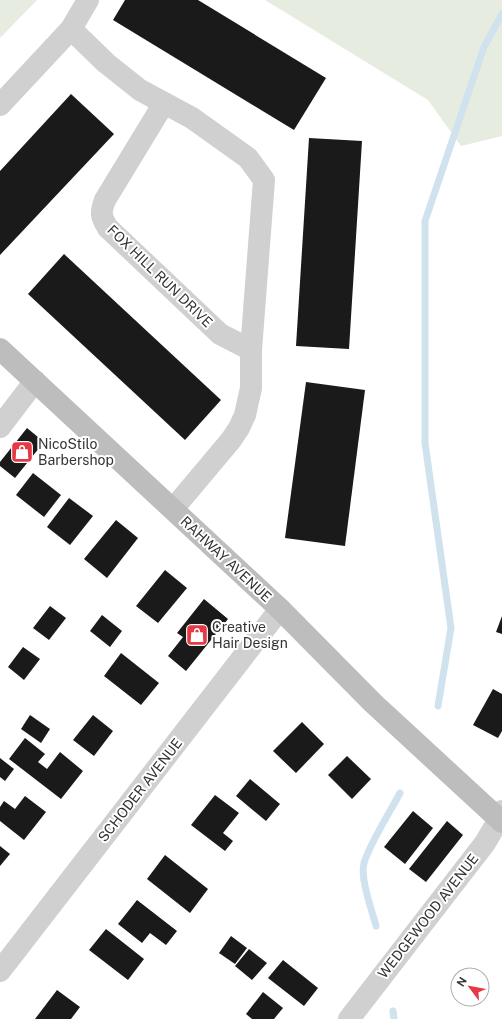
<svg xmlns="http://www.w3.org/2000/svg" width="502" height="1019" font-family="'Public Sans',sans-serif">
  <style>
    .green { fill: #e6ecdf }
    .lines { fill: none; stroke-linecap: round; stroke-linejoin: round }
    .stream { stroke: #cfe2ee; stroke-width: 7 }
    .building { fill: #1a1a1a }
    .street { stroke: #d0d0d0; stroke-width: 22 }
    .secondary { stroke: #bdbdbd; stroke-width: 22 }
    .labels { text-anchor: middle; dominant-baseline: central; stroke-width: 4; stroke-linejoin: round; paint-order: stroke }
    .street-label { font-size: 14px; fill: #333; stroke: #fff }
    .poi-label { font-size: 14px; fill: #333; stroke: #fff; text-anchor: start }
  </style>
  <rect width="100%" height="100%" fill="#fff"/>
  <g class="green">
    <polygon points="0,0 37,0 0,38"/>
    <polygon points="265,0 502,0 502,136 461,146 428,100"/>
  </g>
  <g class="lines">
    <g class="stream">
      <polyline points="438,706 451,628 425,443 425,221 484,47 502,14"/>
      <path d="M 376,926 C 372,910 360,879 364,863 C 370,843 390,812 400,793"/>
      <polyline points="393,1011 394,1019"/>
    </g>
  </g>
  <g class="building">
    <polygon points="125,0 198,0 326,78 294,130 113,20"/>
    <polygon points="71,94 114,134 0,255 0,171"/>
    <polygon points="309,138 362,141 349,349 296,346"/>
    <polygon points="64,254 221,400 185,440 28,294"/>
    <polygon points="306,382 365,390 345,546 285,538"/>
    <polygon points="27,428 44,442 15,478 0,466 0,462"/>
    <polygon points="33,473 61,495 44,517 16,495"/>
    <polygon points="69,498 93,516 70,545 47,527"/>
    <polygon points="116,520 138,538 107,578 84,559"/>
    <polygon points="165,570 187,588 158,623 136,606"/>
    <polygon points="204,599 228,619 186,671 168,656 183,637 177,633"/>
    <polygon points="50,606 66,618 49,640 33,628"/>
    <polygon points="102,615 122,631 110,647 90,631"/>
    <polygon points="502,616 502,634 496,632"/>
    <polygon points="23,647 40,659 24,680 8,667"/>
    <polygon points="121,653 159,683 141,705 104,676"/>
    <polygon points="493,689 502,694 502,731 498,738 473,725"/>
    <polygon points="30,715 50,729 41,743 21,729"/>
    <polygon points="93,715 113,731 94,756 73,740"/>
    <polygon points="302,722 324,744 296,773 273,751"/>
    <polygon points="25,738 45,754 38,762 47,769 60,752 83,771 61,799 9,759"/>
    <polygon points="347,756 371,779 352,799 328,775"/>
    <polygon points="0,758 14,769 5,781 0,777"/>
    <polygon points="250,779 280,804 266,821 236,796"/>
    <polygon points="215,795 239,813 223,833 233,841 225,851 191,825"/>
    <polygon points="25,796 46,812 24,840 0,821 0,807 4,801 15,809"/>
    <polygon points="413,811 433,828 405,864 384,847"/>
    <polygon points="447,821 463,835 426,882 409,869"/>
    <polygon points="0,846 10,854 0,866"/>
    <polygon points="165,855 208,889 190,913 147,879"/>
    <polygon points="137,900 177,931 166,945 150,933 142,943 118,924"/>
    <polygon points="106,929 144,959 128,980 89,950"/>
    <polygon points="231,936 247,948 235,964 219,953"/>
    <polygon points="249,949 267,963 252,980 235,966"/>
    <polygon points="283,960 318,988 304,1006 268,978"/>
    <polygon points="57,990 80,1007 71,1019 35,1019"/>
    <polygon points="263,992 283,1008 274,1019 252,1019 246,1014"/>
  </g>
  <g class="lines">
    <g class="street">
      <polyline points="71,29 106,63 140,90 192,118 248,158 264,180 251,350 251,388 245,415 239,428 231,440 173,509"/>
      <path d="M 164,103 L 105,200 C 100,213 101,217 108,228 L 220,334 L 251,350"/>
      <polyline points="0,105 71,29 88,0"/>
      <polyline points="0,427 35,381"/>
      <polyline points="0,971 280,609"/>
      <polyline points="349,1019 485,843 499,819 502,811"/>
    </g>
    <polyline class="secondary" points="0,349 280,609 373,703 502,822"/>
  </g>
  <defs>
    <g id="shop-square" transform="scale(1.15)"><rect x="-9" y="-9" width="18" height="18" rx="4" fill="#e63946" stroke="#fff"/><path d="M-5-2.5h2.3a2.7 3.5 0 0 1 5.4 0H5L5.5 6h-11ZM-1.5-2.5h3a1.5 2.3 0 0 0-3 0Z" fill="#fff"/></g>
  </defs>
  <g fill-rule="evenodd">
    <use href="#shop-square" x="22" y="452"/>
    <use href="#shop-square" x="197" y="635"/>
  </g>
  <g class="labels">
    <g class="street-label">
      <text transform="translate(160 276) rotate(44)">FOX HILL RUN DRIVE</text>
      <text transform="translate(226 559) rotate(43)">RAHWAY AVENUE</text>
      <text transform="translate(140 790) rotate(-52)">SCHODER AVENUE</text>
      <text transform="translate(428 916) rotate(-52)">WEDGEWOOD AVENUE</text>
    </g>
    <g class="poi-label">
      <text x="38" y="444">NicoStilo<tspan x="38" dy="16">Barbershop</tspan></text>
      <text x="212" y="627">Creative<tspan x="212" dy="16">Hair Design</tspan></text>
    </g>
  </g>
  <g transform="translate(470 987) rotate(302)"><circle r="19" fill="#ffffff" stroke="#adadad"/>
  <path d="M0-3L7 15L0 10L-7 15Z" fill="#e63946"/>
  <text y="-6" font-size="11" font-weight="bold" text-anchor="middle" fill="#333333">N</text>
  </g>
</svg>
